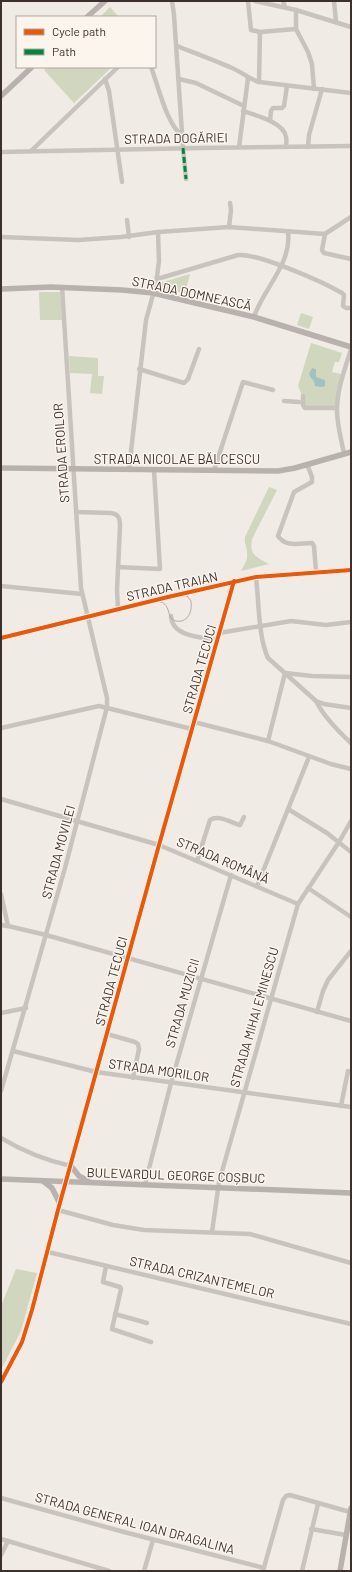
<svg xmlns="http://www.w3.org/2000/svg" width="352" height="1572" font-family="Barlow,sans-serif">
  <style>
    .green { fill: #d1d6bf }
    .water { fill: #a1c2c1 }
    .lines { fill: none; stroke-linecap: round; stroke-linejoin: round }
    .minor { stroke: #c9c3be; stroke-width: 4.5 }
    .major { stroke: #b8b1ad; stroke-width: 5.5 }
    .tram { stroke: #b1aca8; stroke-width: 1 }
    .quiet { stroke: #00873e; stroke-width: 3; stroke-dasharray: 6 3; stroke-linecap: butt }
    .cycleway-casing { stroke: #fbf5ee; stroke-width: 6 }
    .cycleway { stroke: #e8590c; stroke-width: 4 }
    .labels { text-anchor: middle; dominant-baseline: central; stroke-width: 3; stroke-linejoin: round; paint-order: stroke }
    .street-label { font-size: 13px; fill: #3b302b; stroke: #fbf5ee }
  </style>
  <rect width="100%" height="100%" fill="#f0ebe5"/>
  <g class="green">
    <polygon points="110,7 119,17 100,17"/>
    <polygon points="47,67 112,67 74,103 44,70"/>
    <polygon points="190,274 185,293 159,288 160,283"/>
    <polygon points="39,292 60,292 62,320 40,320"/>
    <polygon points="301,313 313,317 309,329 297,325"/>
    <polygon points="311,343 342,353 339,362 335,362 332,372 341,374 336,407 305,408 302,395 298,386"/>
    <polygon points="69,356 98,358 98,376 104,376 102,394 90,393 92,374 70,373"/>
    <path d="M 269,487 L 277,490 L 252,539 C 249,555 256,557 269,564 L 241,571 C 244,565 248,560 247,553 C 247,546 244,544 245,537 Z"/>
    <polygon points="16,1269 37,1273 21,1331 2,1368 1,1306"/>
  </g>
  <polygon class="water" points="312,368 316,369 316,377 325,380 325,386 322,387 315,386 314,381 311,378 309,374"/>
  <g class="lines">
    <g class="minor">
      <polyline points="172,1 174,15 183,148 186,179"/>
      <polyline points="248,1 251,30 260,32 296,29"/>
      <polyline points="255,1 296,10 351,27"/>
      <polyline points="283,1 285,7"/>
      <polyline points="334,1 336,22"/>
      <polyline points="296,10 296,29 308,52 312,64 314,89"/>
      <path d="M 177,46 C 195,53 214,60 232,68 C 242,72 249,79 259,82 L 351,93"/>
      <path d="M 151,67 C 159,88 166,123 183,137"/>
      <polyline points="105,79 109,91 122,182"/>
      <polyline points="179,79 196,83 244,106"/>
      <polyline points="259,82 260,32"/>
      <path d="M 243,111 C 255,115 284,122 286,137 C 287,140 286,144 286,147"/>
      <polyline points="270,121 271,111 273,108 282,108 284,106 287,86"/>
      <polyline points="239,147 248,78"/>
      <polyline points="308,147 309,135 322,89"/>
      <polyline points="31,151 118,67"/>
      <polyline points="1,152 200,148 351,146"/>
      <polyline points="127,220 129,237"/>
      <polyline points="229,227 231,210 230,203"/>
      <polyline points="325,234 322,250 324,253 351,259"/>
      <polyline points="325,234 351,217"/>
      <polyline points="1,237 78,240 121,237 158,232 229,227 325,234"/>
      <path d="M 157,279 L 238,255 C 258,253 323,282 342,293 L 344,295 L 343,306 L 346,308 L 351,308"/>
      <path d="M 254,317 C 263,289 292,264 288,232"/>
      <polyline points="139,369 184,383 188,379 199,349"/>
      <polyline points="303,396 303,405 305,408 337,408"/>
      <polyline points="284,401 299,402"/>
      <path d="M 344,453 C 341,439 337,425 337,410 C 337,389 345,369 351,349"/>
      <path d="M 307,464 L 312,477 L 312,482 L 294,492 L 278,536 C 286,548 300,543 312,543 L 314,546 L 316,572"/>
      <polyline points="129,469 146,320 156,284 159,261 158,232"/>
      <polyline points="214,470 243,382 273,390"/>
      <path d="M 76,512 L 111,513 C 119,514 120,519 120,526 L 117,590 L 118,609"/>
      <polyline points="118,567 160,569 154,470"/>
      <path d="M 256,577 C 259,602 258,636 268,658 L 316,701 L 324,704 L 351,708"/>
      <polyline points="1,586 82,594"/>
      <path d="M 171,616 C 172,637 201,637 217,640"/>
      <polyline points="219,633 291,621 326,625 351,622"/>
      <path d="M 316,701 C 324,717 338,731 351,743"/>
      <polyline points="194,722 268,741 331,764 351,769"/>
      <polyline points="1,728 99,706 192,729"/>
      <polyline points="268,741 285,673 312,676 351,677"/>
      <polyline points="1,799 159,845 298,904"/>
      <polyline points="288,809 327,833 351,852"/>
      <path d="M 197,861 L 210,820 C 218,814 232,823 240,825 L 244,817"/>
      <polyline points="257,886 309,757"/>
      <polyline points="308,888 351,917"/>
      <polyline points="1,894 8,926"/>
      <polyline points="1,925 8,926 46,935 351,1021"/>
      <polyline points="317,1012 323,991 328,980 351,951"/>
      <polyline points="1,1013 26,1008"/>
      <polyline points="107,1034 135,1042 138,1044 139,1049 133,1078"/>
      <polyline points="13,1051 96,1072 351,1107"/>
      <polyline points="1,1091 65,868 107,707 107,698 81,588 62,287"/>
      <polyline points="341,1106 348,1071"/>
      <path d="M 1,1138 C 24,1152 44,1160 71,1166"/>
      <polyline points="145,1184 171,1083 231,875"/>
      <polyline points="58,1210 113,1225 144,1230 250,1234 351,1263"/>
      <polyline points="212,1232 219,1182 298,904 339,842 351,821"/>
      <polyline points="48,1252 351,1324"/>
      <polyline points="106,1266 103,1282 120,1287 121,1289 112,1329 151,1342"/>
      <polyline points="115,1314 147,1323"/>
      <polyline points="1,1498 124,1532 264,1568"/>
      <polyline points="311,1529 346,1535"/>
      <polyline points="1,1539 109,1571"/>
      <polyline points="1,1555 8,1541"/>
      <polyline points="144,1571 153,1540"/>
      <polyline points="263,1571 283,1500 286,1496 290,1495 350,1512"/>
      <polyline points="302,1571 318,1504"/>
    </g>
    <g class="major">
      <polyline points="87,17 105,1"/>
      <polyline points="1,96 32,67"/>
      <polyline points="1,289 51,287 122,290 153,293 254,317 351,347"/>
      <polyline points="1,468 278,471 295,468 351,452"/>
      <polyline points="1,638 168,597 256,577 351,570"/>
      <polyline points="71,1166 79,1176 88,1181"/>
      <polyline points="1,1179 351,1193"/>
      <polyline points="43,1181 52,1188 60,1204"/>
      <polyline points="1,1382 22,1342 32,1310 58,1210 159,845 234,581"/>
      <polyline points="340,1571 351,1508"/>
    </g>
    <path class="tram" d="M 1,637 L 178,594 L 187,596 L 191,601 C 192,610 190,618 182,621 C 161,624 177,600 153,601 L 1,639"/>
    <polyline class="quiet" points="183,148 186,179"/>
    <g class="cycleway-casing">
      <g id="cycleway">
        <polyline points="1,638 168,597 256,577 351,570"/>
        <polyline points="1,1382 22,1342 32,1310 58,1210 159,845 234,581"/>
      </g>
    </g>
    <use href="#cycleway" class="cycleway"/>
  </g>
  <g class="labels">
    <g class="street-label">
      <text transform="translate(176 138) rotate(-1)">STRADA DOGĂRIEI</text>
      <text transform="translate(192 293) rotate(12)">STRADA DOMNEASCĂ</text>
      <text transform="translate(61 453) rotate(-94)">STRADA EROILOR</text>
      <text x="177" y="459">STRADA NICOLAE BĂLCESCU</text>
      <text transform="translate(172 586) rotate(-13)">STRADA TRAIAN</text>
      <text transform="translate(199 669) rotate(-74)">STRADA TECUCI</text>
      <text transform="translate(58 852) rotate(-75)">STRADA MOVILEI</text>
      <text transform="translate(223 860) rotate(23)">STRADA ROMÂNĂ</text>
      <text transform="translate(111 981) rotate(-75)">STRADA TECUCI</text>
      <text transform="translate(182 1003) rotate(-74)">STRADA MUZICII</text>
      <text transform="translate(254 1017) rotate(-74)">STRADA MIHAI EMINESCU</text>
      <text transform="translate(159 1070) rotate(8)">STRADA MORILOR</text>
      <text transform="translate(176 1175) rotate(2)">BULEVARDUL GEORGE COȘBUC</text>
      <text transform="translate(202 1277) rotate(13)">STRADA CRIZANTEMELOR</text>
      <text transform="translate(135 1523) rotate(15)">STRADA GENERAL IOAN DRAGALINA</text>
    </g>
  </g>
  <rect width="352" height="1572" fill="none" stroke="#3b302b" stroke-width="4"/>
  <rect x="16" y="16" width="140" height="52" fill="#fbf5ee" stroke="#aea6a0"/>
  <rect x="24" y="29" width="20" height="6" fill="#e8590c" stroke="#aea6a0"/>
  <text x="52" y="36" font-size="12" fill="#3b302b">Cycle path</text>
  <rect x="24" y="49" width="20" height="6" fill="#00873e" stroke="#aea6a0"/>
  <text x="52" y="56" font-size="12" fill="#3b302b">Path</text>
</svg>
